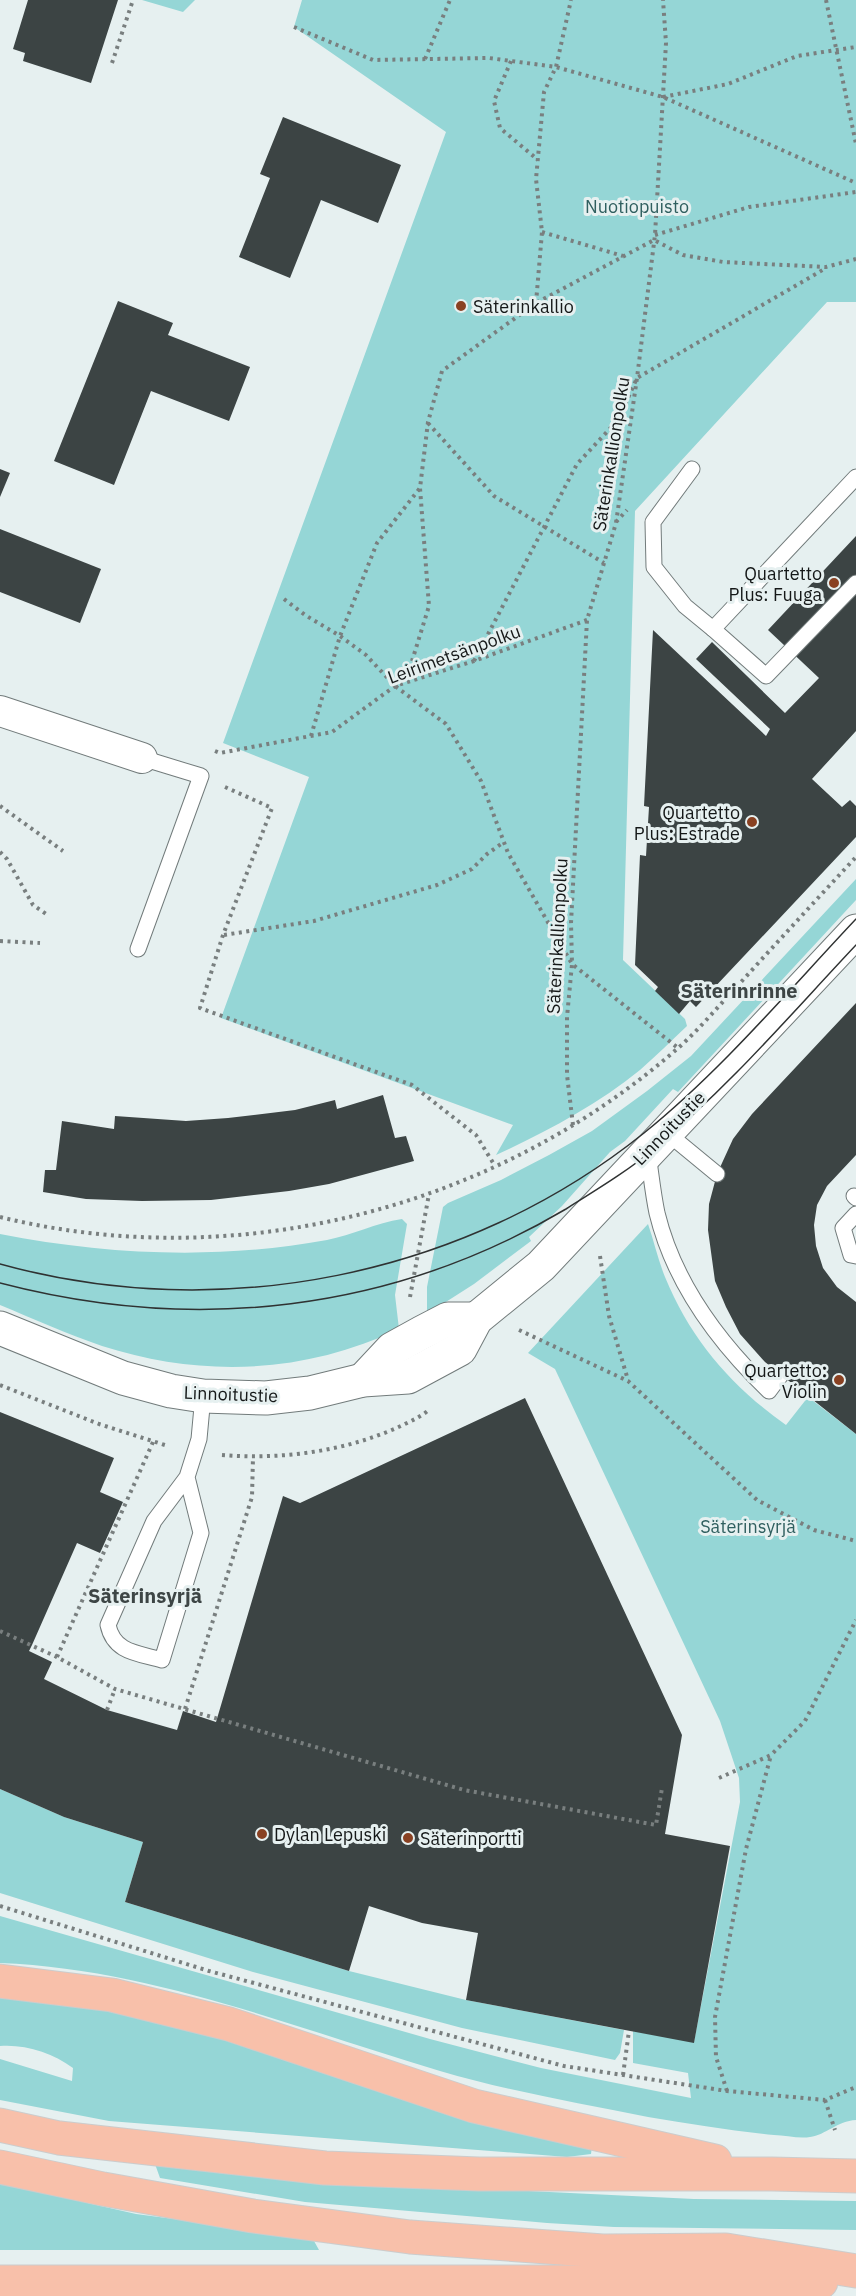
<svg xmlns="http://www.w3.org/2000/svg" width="856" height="2296" font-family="'IBM Plex Sans',sans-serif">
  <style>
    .green { fill: #95d6d6 }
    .building { fill: #3c4444 }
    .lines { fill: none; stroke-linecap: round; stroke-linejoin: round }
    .lane-casing { stroke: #727b7b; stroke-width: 17 }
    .street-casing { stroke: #727b7b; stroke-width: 32 }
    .secondary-casing { stroke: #727b7b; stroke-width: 35 }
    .highway-casing { stroke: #ccc; stroke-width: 35 }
    .path { stroke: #797f7f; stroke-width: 4; stroke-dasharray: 3 4.5; stroke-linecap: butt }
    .lane { stroke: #fff; stroke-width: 15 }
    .street { stroke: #fff; stroke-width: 30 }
    .secondary { stroke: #fff; stroke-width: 33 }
    .highway { stroke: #f8c0aa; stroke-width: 33 }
    .tram { stroke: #2f3232; stroke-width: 1.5 }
    .poi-dot { fill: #894122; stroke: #e6f0f0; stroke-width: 2 }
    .labels { text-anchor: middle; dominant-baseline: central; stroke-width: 6; stroke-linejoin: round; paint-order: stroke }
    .park-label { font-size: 18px; fill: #2f5f5f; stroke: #e6f0f0 }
    .poi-label { font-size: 18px; fill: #151818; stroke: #e6f0f0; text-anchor: start }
    .street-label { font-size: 18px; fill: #151818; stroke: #e6f0f0 }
    .neighbourhood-label { font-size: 20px; font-weight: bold; fill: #3d4545; stroke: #e6f0f0 }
  </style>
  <rect width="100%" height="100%" fill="#e6f0f0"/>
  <g class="green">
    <polygon points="142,0 195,0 183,12"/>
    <path d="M 302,0 L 856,0 L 856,302 L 827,302 L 635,511 L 623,960 L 685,1019 L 687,1026 C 671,1041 656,1056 640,1070 C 597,1105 546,1132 496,1155 L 513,1125 L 221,1018 L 309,777 L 223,743 L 446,132 L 294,27 Z"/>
    <polygon points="856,879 856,900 678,1092 673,1089 625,1141 610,1152 562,1206 529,1237 531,1241 474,1284 427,1314 427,1287 443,1207 448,1203 501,1180 549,1155 592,1131 647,1091 691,1056"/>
    <path d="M 402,1219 L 407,1224 L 395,1295 L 399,1329 C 304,1374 202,1378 102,1346 C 67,1334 34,1319 0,1305 L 0,1234 C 107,1255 219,1260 327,1240 C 352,1235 376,1223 402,1219 Z"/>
    <path d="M 648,1224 C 654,1241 658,1260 665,1277 C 691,1340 731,1386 786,1425 L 808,1397 L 856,1434 L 856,2120 C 837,2121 826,2135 810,2137 C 799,2139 785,2135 774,2135 C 732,2131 690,2124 648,2117 C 578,2103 508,2091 440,2071 C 295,2028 152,1969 0,1963 L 0,1916 L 430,2039 L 541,2068 L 691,2098 L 688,2073 L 633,2063 L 633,2031 L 694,2042 L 740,1802 L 739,1778 L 720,1721 L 555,1369 L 528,1353 Z"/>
    <polygon points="0,1789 64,1817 143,1842 125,1902 349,1971 466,2000 624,2030 620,2053 615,2060 462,2028 253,1972 0,1893"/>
    <path d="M 0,1996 L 78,2004 L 202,2031 L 284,2060 L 515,2129 L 592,2146 L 591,2154 L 567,2157 L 109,2121 L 0,2100 L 0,2059 L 72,2081 L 73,2068 C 53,2053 25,2044 0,2046 Z"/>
    <polygon points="155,2164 404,2185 694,2199 856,2201 856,2230 614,2227 547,2223 305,2202 160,2178"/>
    <polygon points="0,2183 136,2214 235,2227 314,2241 319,2250 0,2250"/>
  </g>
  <g class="building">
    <polygon points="28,0 118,0 91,83 23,61 25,53 13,49"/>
    <polygon points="283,117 401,165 378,223 321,200 290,278 239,257 270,178 260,174"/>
    <polygon points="118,301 173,323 168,335 250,367 229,421 151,391 114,485 54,461"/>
    <polygon points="0,469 10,473 0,497"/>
    <polygon points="0,529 101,569 80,623 0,592"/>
    <polygon points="856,536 856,731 812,779 842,807 850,800 856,806 856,837 696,1007 690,1001 679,1014 655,991 658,987 635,965 640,855 646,856 649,807 644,806 653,630 766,736 770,729 696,659 712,642 785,713 819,678 768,630"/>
    <polygon points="856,1003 856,1155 827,1186 817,1205 814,1225 816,1246 823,1268 837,1287 856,1302 856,1434 765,1362 740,1334 726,1307 715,1281 708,1230 709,1204 717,1174 733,1139 752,1114"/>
    <polygon points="383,1095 395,1138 406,1136 414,1161 329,1184 289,1191 211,1200 142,1201 86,1199 43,1192 45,1170 56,1170 62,1121 114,1129 115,1116 186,1121 228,1118 295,1110 335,1100 337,1109"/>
    <polygon points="525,1398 682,1735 665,1834 730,1846 694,2043 466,2000 478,1933 422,1923 369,1906 349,1971 125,1902 143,1842 64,1817 0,1789 0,1412 114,1458 100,1492 123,1502 100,1553 77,1543 32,1645 29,1651 52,1662 44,1679 107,1710 177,1730 183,1711 216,1722 283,1496 300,1503"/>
  </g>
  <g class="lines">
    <g class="lane-casing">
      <g id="lane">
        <polyline points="692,469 653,522 654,567 685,606 713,629 856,477"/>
        <polyline points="713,629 766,676 856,583"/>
        <polyline points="138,949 201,776 142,758"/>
        <polyline points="666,1132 717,1174"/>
        <path d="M 648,1154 C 651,1174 653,1194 657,1213 C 674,1283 718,1342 769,1391 L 781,1375"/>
        <polyline points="854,1196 856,1198"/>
        <polyline points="856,1214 843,1228 851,1255 856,1256"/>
        <path d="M 187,1477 L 201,1533 L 162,1660 C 138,1653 114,1653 108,1625 L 154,1521 L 187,1477 L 199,1439 L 203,1396"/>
      </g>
    </g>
    <g class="street-casing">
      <polyline id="street" points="0,711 142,758"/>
    </g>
    <g class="secondary-casing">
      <g id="secondary">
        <polyline points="0,1328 123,1378 171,1391 203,1396 266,1398 310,1393 363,1380 408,1377 460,1349 476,1319 541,1266 856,931"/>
        <polyline points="363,1380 392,1349 421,1333 448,1319 476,1319"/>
      </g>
    </g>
    <g class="highway-casing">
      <g id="highway">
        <polyline points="0,1981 112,1995 229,2024 474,2106 715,2161"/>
        <polyline points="0,2125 59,2138 325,2168 479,2174 772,2174 856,2176"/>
        <polyline points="0,2167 103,2189 253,2216 410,2237 603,2251 726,2250 856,2271"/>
        <polyline points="0,2282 821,2282"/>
      </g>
    </g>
    <g class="path">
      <polyline points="826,0 856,144"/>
      <polyline points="294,27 373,60 489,58 556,67 663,97 856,183"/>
      <polyline points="425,59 450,0"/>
      <polyline points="511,61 494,101 500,128 538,160"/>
      <polyline points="112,63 133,0"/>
      <polyline points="663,97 728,84 797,56 856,47"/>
      <polyline points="542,232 623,256"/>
      <polyline points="655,235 749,207 856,192"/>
      <polyline points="536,303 542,232 536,179 544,92 556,67 571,0"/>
      <polyline points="428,423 494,496 604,563"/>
      <polyline points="616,522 627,510"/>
      <polyline points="284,599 305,615 340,636 366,655 395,686 446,724 481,781 508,853 572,964 678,1048"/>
      <polyline points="474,661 577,464 618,420 637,378 826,268"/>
      <polyline points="395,686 412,661 429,606 420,488 428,422 442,371 536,303 654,240 683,255 723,262 826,267 856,259"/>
      <polyline points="311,736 340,636 377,543 420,488"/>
      <polyline points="215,751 220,753 332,732 395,686 474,661 587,620"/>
      <polyline points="225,787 272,808 223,935 200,1008 412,1085 476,1135 495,1166"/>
      <polyline points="0,806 63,851"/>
      <polyline points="0,852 7,859 33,905 49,916"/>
      <polyline points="224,935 314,921 437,885 472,869 487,854 504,842"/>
      <polyline points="0,941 40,943"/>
      <polyline points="573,1125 567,1075 567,1017 572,964 571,923 587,620 616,523 637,378 655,235 666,43 663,0"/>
      <path d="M 0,1217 C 236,1275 494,1209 677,1049 C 700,1029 720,1004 742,981 C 780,939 818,898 856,857"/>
      <polyline points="600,1256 609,1316 628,1380"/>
      <polyline points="410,1297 429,1194"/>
      <polyline points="519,1330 628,1381 757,1500 814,1530 856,1541"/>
      <polyline points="0,1385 99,1424 168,1446"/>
      <polyline points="153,1442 57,1657 115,1689 464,1790 656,1825 662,1788"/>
      <path d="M 222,1455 C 283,1460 348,1451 403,1425 C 413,1420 422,1416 430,1409"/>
      <polyline points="0,1631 57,1657"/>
      <polyline points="185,1709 252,1497 253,1457"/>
      <polyline points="107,1710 115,1689"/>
      <polyline points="719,1778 771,1755 805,1721 856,1620"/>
      <polyline points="0,1906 209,1971 564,2066 727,2091 825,2100 856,2087"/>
      <polyline points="623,2075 629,2031"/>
      <polyline points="727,2091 716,2057 715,2017 746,1849 771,1755"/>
      <polyline points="825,2100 835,2130"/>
    </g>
    <use href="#lane" class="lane"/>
    <use href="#street" class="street"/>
    <use href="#secondary" class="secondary"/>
    <use href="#highway" class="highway"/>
    <g class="tram">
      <path d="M 0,1264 C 220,1325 465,1277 644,1133 C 722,1070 788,991 856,919"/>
      <path d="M 0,1283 C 195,1334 392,1312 566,1209 C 596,1190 628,1171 655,1148 C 729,1087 791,1014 856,945"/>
    </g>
  </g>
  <g class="poi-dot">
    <circle cx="461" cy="306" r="6"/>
    <circle cx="834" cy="583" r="6"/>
    <circle cx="752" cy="822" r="6"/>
    <circle cx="839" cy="1380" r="6"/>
    <circle cx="262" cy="1834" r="6"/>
    <circle cx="408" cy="1838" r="6"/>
  </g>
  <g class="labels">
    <g class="park-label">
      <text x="637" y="206">Nuotiopuisto</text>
      <text x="748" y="1526">Säterinsyrjä</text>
    </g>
    <g class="poi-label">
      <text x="473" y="306">Säterinkallio</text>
      <text x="822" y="573" text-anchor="end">Quartetto<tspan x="822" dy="21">Plus: Fuuga</tspan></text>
      <text x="740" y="812" text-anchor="end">Quartetto<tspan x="740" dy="21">Plus: Estrade</tspan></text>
      <text x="827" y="1370" text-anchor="end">Quartetto:<tspan x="827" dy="21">Violin</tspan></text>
      <text x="274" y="1834">Dylan Lepuski</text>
      <text x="420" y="1838">Säterinportti</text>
    </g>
    <g class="street-label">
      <text transform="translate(611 454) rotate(-81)">Säterinkallionpolku</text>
      <text transform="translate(454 654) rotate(-20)">Leirimetsänpolku</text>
      <text transform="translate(557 936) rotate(-87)">Säterinkallionpolku</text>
      <text transform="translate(669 1128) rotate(-46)">Linnoitustie</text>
      <text transform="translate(231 1394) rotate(2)">Linnoitustie</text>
    </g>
    <g class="neighbourhood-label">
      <text x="739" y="990">Säterinrinne</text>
      <text x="145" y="1595">Säterinsyrjä</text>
    </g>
  </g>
</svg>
